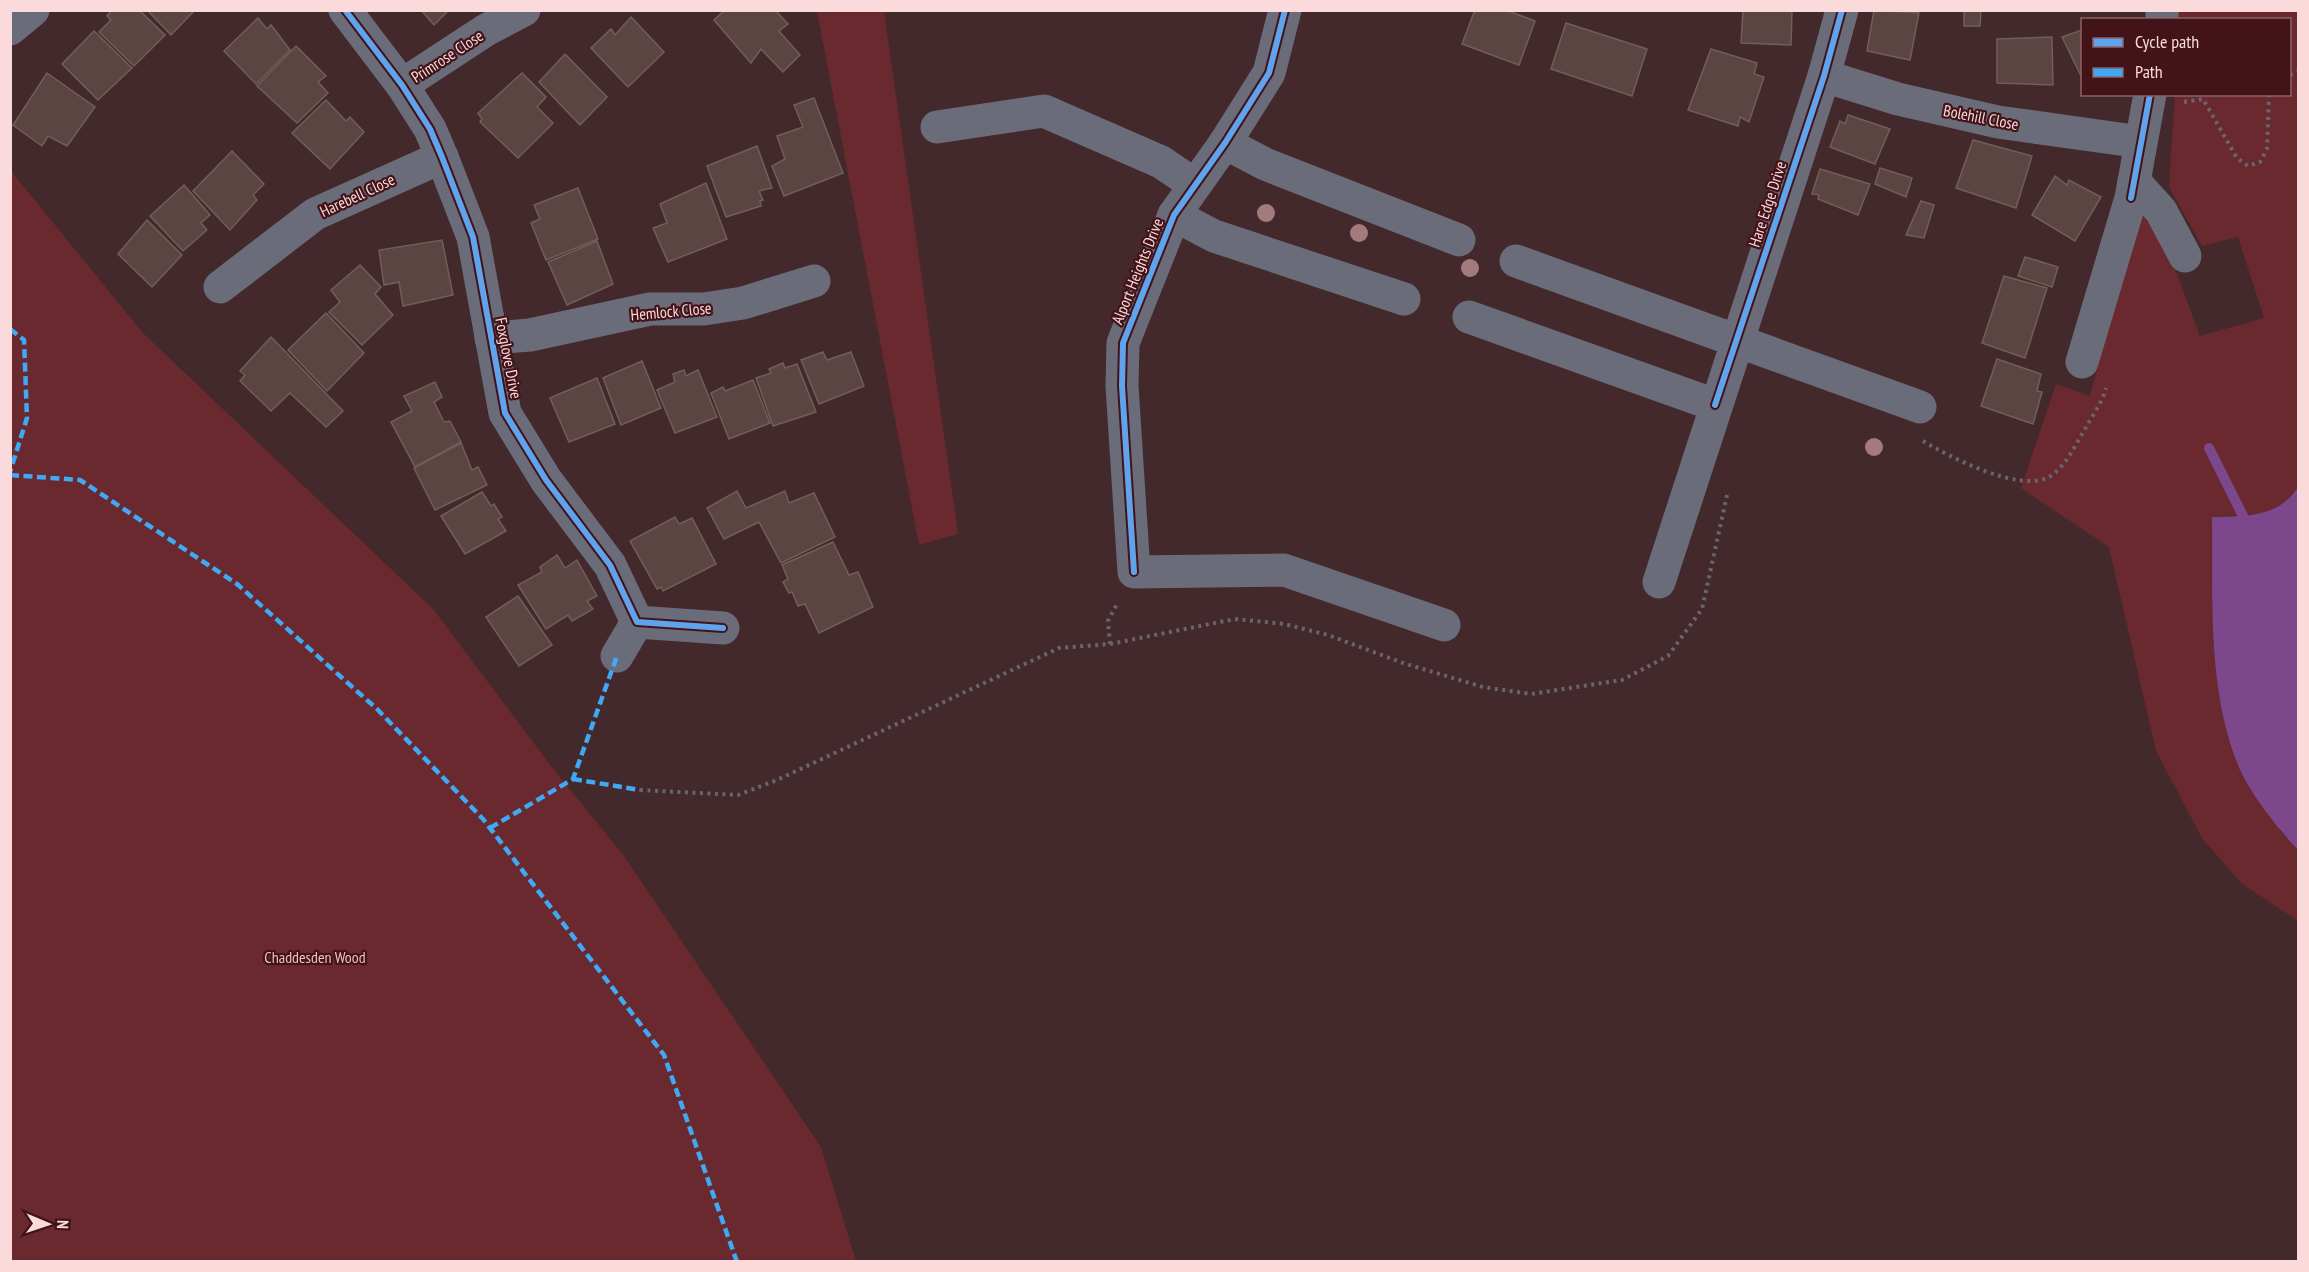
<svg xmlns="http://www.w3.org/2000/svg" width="2309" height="1272" font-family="'PT Sans Narrow',sans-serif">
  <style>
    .green { fill: #6a292e }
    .water { fill: #7d488b }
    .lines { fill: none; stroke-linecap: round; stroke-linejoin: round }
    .stream { stroke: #7d488b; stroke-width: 10 }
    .building { fill: #5b4543; stroke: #735d5b; stroke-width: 1.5 }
    .path { stroke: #6a646c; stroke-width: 4; stroke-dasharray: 3 4.5; stroke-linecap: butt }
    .minor { stroke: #6b6c79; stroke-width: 33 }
    .quiet { stroke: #3fa9f5; stroke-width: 4.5; stroke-dasharray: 9 4.5; stroke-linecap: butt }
    .cycleway-casing { stroke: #421318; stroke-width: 10 }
    .cycleway { stroke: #60a3ed; stroke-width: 6 }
    .tree { fill: #a47b7c }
    .labels { text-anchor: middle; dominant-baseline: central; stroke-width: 4.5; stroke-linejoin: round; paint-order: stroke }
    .street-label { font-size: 16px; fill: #fadada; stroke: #421318 }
    .park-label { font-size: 16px; fill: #f4bebe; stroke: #421318 }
  </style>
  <rect width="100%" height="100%" fill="#43292b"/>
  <g class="green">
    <polygon points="817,11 884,11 958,534 919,545"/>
    <path d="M 2175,11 L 2298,11 L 2298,487 C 2277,521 2245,513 2212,517 L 2213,612 L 2220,700 L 2281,832 L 2298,850 L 2298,921 L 2241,883 L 2202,838 L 2156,751 L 2109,547 L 2021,488 L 2056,384 L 2090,396 L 2141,208 L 2170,255 L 2200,336 L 2264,318 L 2238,237 L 2202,246 L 2169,187 L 2175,95 L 2290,94 L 2290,20 L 2176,19 Z"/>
    <polygon points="11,171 143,333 433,609 551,766 624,856 821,1147 856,1261 11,1261"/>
  </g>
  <path class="water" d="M 2298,487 L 2298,850 C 2279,830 2248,791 2238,765 C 2207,688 2213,598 2212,517 C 2244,516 2279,518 2298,487 Z"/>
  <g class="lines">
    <polyline class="stream" points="2209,448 2243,516"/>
  </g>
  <g class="building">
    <polygon points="112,10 139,10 165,35 134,66 99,32 111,20 107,16"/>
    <polygon points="147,10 193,10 194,11 171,35"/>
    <polygon points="421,10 449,10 434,25"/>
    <polygon points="725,10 775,10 788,24 779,31 800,55 783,72 761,49 751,63 714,20"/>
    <polygon points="1475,10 1506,10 1535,21 1519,65 1462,44"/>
    <polygon points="1743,10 1792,10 1791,45 1741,43"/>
    <polygon points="1874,10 1919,13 1910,60 1867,51"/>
    <polygon points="1964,10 1981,10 1980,26 1964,26"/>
    <polygon points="631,17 664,52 628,87 591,48 611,29 615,35"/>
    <polygon points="258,18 267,29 271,25 290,50 256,84 224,51"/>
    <polygon points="1566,23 1647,49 1632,96 1551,69"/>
    <polygon points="2082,30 2082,78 2062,37"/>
    <polygon points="94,31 132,68 98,100 62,64"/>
    <polygon points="2052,37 2053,85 1997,83 1997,39"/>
    <polygon points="296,46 326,76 318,82 328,93 297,123 257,86"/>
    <polygon points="1711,49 1757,63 1754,74 1764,77 1749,122 1740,117 1738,126 1688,110"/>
    <polygon points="565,54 607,97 580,125 539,82"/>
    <polygon points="47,73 95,107 67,146 48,136 42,146 13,125"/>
    <polygon points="522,73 546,97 537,107 553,123 518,158 480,122 482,119 478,113"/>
    <polygon points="814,98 843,173 784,196 772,166 785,159 777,136 803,127 794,105"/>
    <polygon points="326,100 346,121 350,117 364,132 330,169 292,133"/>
    <polygon points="1848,115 1890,129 1875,164 1830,147 1840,121 1845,124"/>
    <polygon points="1973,140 2032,156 2016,208 1956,188"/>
    <polygon points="757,146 772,188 759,191 763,200 760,201 761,206 726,217 707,166"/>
    <polygon points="232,151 264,184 253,195 257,200 230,230 193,191"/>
    <polygon points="1880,168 1912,178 1906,197 1875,184"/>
    <polygon points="1820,169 1870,184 1858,215 1818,199 1819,195 1812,194"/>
    <polygon points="2055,176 2067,185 2069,180 2101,197 2075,241 2032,215"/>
    <polygon points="706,183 727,239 668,262 653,228 667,223 660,204"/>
    <polygon points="184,185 210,215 201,223 207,230 183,251 150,216"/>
    <polygon points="578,188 598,239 546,260 531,223 540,219 534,205"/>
    <polygon points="1921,201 1934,205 1924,238 1906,235"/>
    <polygon points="147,220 182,255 152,287 118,254"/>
    <polygon points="442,240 453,295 403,306 399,282 384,285 379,250"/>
    <polygon points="597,241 613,284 567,305 548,262"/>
    <polygon points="2025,257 2058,267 2052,287 2018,276"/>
    <polygon points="360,265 381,287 375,294 393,315 362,345 329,312 340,302 331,290"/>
    <polygon points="2004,276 2047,288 2025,358 1982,343"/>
    <polygon points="326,313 364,353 327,391 288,350"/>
    <polygon points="271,337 343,411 326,427 290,393 271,411 240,381 245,375 240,371"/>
    <polygon points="823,352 827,360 851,352 864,386 819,404 801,360"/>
    <polygon points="1997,359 2041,374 2037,391 2042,392 2033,424 1981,406"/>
    <polygon points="642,361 661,408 621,425 603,378"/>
    <polygon points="783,363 785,368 797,364 816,412 773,426 756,378 771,373 769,369"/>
    <polygon points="684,370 686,376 698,370 717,417 675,433 657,390 675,382 673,374"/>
    <polygon points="597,378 615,424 569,442 550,398"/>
    <polygon points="753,380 770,423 729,439 711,393 723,387 725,391"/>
    <polygon points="435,382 442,397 434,402 444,422 450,421 461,442 415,467 391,422 412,411 404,396"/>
    <polygon points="461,443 472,470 478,467 487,485 435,510 414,468"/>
    <polygon points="737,491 746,508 785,491 789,503 814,493 835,537 781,563 759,522 724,539 707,508"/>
    <polygon points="482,492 491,506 494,504 502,517 498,519 506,531 465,554 441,516"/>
    <polygon points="675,517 679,524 692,518 716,564 663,591 661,587 657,589 630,541"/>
    <polygon points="833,542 849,575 858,572 873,607 819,633 805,604 798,606 792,592 789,593 783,582 788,579 782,565"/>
    <polygon points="557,555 565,568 577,560 597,596 587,601 593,609 572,621 568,615 546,629 518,585 542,572 540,567"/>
    <polygon points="518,596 552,645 519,666 486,617"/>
  </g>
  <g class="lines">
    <g class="path">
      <polyline points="2290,75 2298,71"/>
      <polyline points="2184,102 2203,99 2237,158 2248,166 2260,162 2267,149 2269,94"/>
      <path d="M 1923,441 C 1950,457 2019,493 2049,477 C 2066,467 2075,445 2085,429 C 2092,416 2102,403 2106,388"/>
      <polyline points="1110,644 1108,621 1118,602"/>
      <polyline points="640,790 738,795 777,780 1059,648 1110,644 1235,619 1284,624 1328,635 1403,663 1483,687 1531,694 1622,680 1668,656 1702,609 1727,495"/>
    </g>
    <g class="minor">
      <polyline points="345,10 402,85 430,129 442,157 473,237 505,413 546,480 610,565 637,622 723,628"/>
      <polyline points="1285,10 1269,73 1225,143 1174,215 1123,343 1122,386 1134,572 1284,570 1444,625"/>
      <polyline points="2162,10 2162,20"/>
      <polyline points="10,29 33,10"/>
      <polyline points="1824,76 1898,99 1998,122 2141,142"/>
      <polyline points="402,85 486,30 524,10"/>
      <polyline points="937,127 1044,111 1161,162 1195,185"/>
      <polyline points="1225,143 1265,164 1459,240"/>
      <polyline points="2134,181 2161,211 2185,256"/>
      <polyline points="1174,215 1214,236 1404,299"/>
      <polyline points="1516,261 1920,407"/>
      <polyline points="220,287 315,214 442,157"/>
      <polyline points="1469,317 1715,405"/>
      <polyline points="491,338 530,335 650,309 704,309 743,303 814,281"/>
      <polyline points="2082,362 2131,198 2150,94"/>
      <polyline points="1659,582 1824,76 1842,10"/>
      <polyline points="617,656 637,622"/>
    </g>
    <g class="quiet">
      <polyline points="10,329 24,340 27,418 10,472"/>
      <polyline points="10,475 80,480 237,584 377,709 483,819 664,1055 737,1262"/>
      <polyline points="573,779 640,790"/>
      <polyline points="490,828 573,779 617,656"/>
    </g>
    <g class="cycleway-casing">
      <g id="cycleway">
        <polyline points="345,10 402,85 430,129 442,157 473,237 505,413 546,480 610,565 637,622 723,628"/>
        <polyline points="2131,198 2150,94"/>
        <polyline points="1715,405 1824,76 1842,10"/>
        <polyline points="1134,572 1122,386 1123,343 1174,215 1225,143 1269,73 1285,10"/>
      </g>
    </g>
    <use href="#cycleway" class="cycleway"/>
  </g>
  <g class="tree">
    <circle cx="1266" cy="213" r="9"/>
    <circle cx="1359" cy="233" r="9"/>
    <circle cx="1470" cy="268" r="9"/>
    <circle cx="1874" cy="447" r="9"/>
  </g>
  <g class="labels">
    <g class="street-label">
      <text transform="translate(447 56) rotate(-33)">Primrose Close</text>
      <text transform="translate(1981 117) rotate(11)">Bolehill Close</text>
      <text transform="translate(357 195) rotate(-25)">Harebell Close</text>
      <text transform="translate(1767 204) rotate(-72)">Hare Edge Drive</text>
      <text transform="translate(1137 271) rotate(-68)">Alport Heights Drive</text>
      <text transform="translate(671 311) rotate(-5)">Hemlock Close</text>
      <text transform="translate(509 358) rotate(79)">Foxglove Drive</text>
    </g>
    <g class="park-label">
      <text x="315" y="957">Chaddesden Wood</text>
    </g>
  </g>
  <rect width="2309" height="1272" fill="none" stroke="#fadada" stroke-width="24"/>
  <rect x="2081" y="18" width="210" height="78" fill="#421318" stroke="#8c6366" stroke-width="1.5"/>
  <rect x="2093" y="38" width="30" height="9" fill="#60a3ed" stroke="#8c6366" stroke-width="1.5"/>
  <text x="2135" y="48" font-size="18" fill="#fadada">Cycle path</text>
  <rect x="2093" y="68" width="30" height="9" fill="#3fa9f5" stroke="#8c6366" stroke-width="1.5"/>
  <text x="2135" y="78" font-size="18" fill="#fadada">Path</text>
  <g transform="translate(48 1224) rotate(92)" stroke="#421318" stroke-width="4.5" paint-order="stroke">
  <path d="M0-4.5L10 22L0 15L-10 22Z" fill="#fadada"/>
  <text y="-9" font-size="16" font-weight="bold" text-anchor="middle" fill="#fadada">N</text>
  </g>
</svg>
